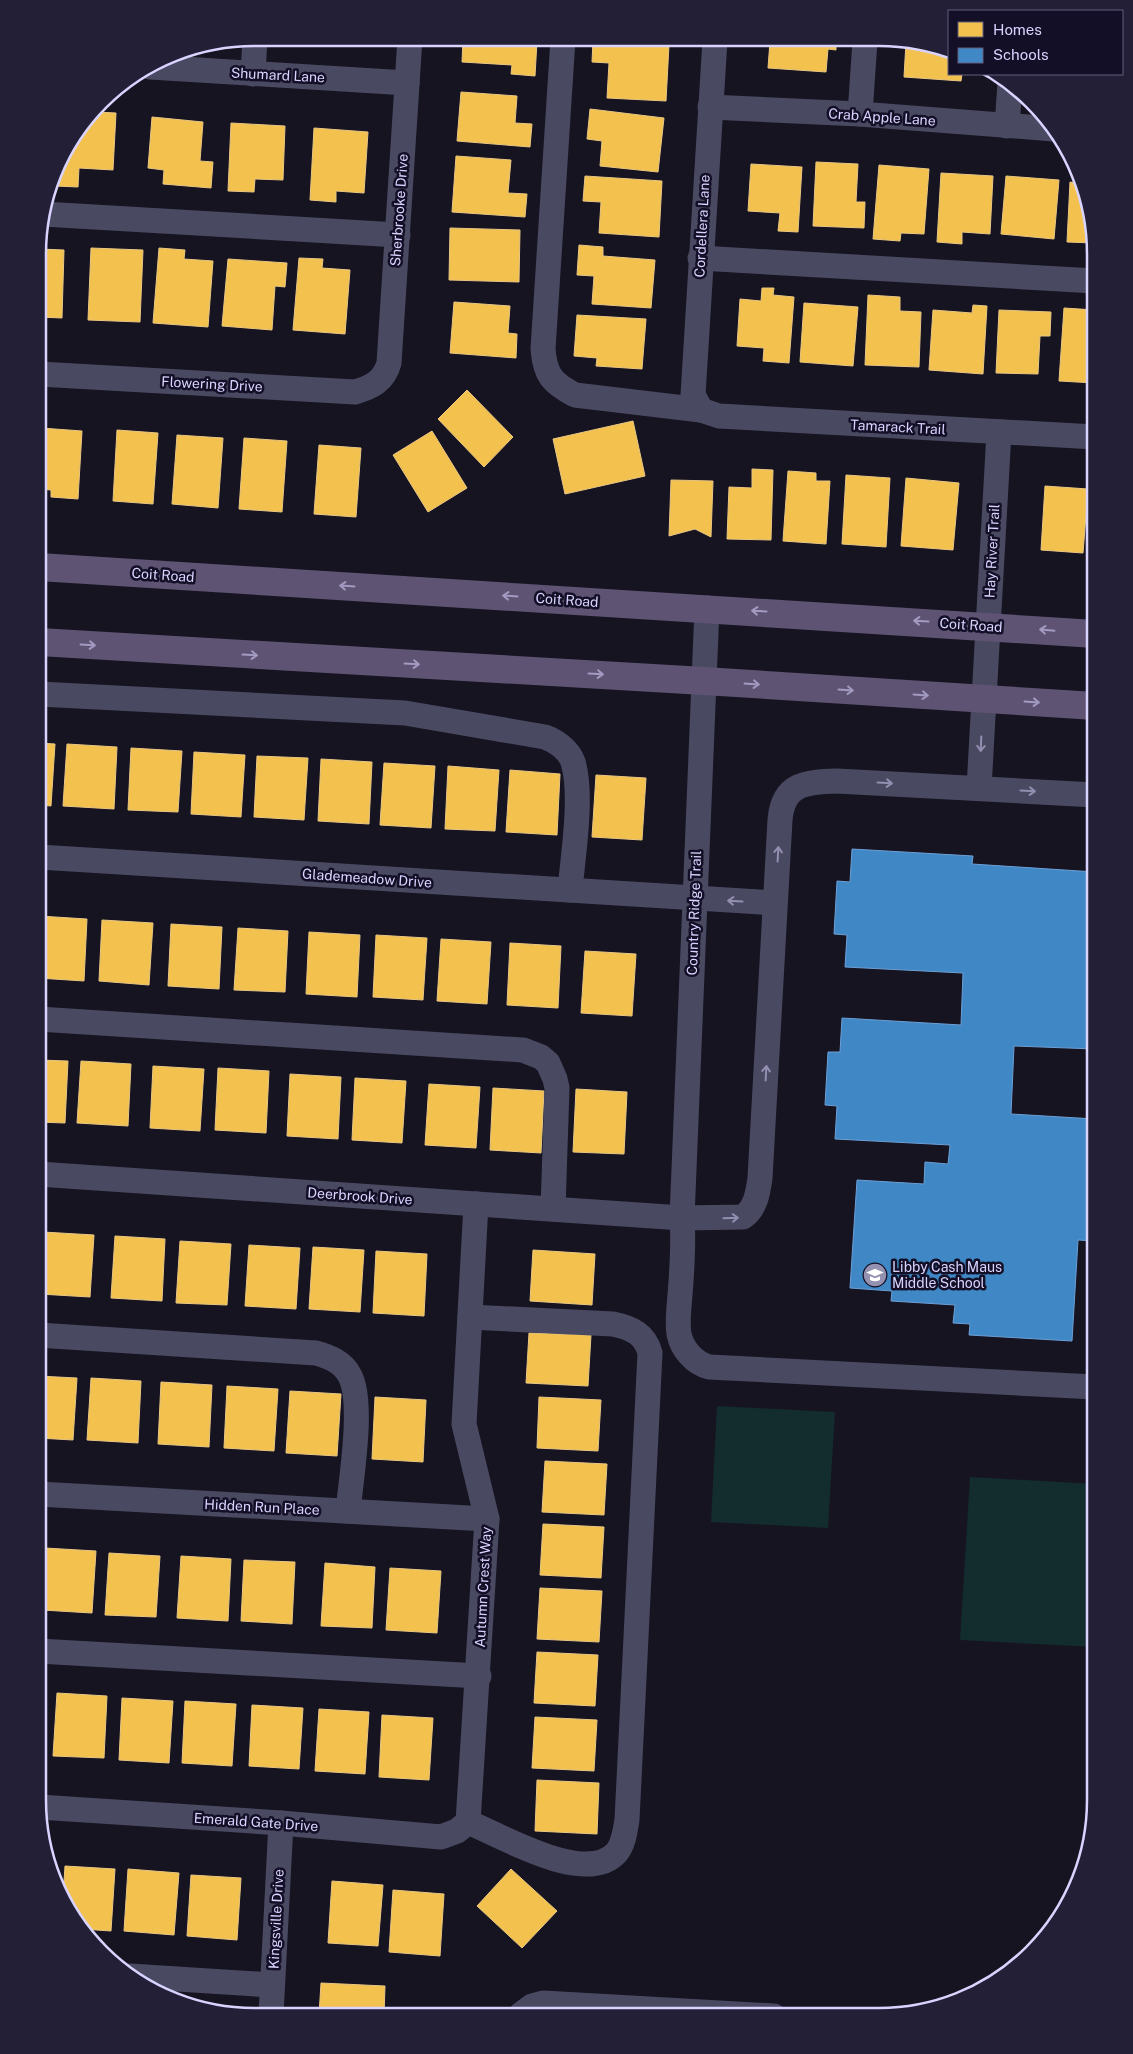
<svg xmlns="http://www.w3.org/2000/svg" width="1133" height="2054" font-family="'Public Sans',sans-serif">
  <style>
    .green { fill: #132c2d }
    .homes { fill: #f2c14e; stroke: #eac783 }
    .schools { fill: #3f88c5; stroke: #6d9fd6 }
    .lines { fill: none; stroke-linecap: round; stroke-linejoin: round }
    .minor { stroke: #4a4962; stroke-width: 25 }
    .major { stroke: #5e5373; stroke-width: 28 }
    .oneway { stroke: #a29ac0 }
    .oneway2 { stroke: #928eb0 }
    .labels { text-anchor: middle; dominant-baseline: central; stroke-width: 5; stroke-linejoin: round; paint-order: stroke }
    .street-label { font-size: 14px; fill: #d9d4ff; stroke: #130f26 }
    .poi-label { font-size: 14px; fill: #d9d4ff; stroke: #130f26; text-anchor: start }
    .rim { fill: none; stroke: #d9d4ff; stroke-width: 2.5 }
  </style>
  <rect width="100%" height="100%" fill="#161421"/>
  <g class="green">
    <polygon points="717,1406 835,1412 828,1528 711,1522"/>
    <polygon points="970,1477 1095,1484 1095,1647 960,1640"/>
  </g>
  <g class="homes">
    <polygon points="463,39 537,41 535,76 511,74 512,65 462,62"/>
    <polygon points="593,41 669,45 666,101 607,98 609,63 592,62"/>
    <polygon points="770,41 836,41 836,50 828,49 826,72 768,68"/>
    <polygon points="906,42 921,42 949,51 949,74 962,74 961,81 904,77"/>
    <polygon points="461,92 517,96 515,123 532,124 530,147 457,141"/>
    <polygon points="590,109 664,118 658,172 600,166 602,141 587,139"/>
    <polygon points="96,112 116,113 113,170 79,168 78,187 55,186 56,172 60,158"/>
    <polygon points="152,117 203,122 200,161 213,162 211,188 163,184 164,170 148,168"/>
    <polygon points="231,123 285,126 283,180 255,179 254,192 228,191"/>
    <polygon points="314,128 368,132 364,193 336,191 336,202 310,200"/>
    <polygon points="456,156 511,160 508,193 527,194 525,217 452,212"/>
    <polygon points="816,162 858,164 856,202 865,202 864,228 813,226"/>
    <polygon points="751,164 802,167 798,232 778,231 780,213 748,211"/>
    <polygon points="879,165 929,169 924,234 901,233 900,241 873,239"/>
    <polygon points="941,173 993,176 990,234 962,232 962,244 937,242"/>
    <polygon points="585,176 662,181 659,237 599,233 601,202 583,201"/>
    <polygon points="1006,176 1059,180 1054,239 1001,234"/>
    <polygon points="1070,182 1084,184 1094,243 1067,242"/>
    <polygon points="450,228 520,230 519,282 449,280"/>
    <polygon points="579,245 603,247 603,256 655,260 651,308 592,304 594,276 577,275"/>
    <polygon points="91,248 143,250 140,322 88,320"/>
    <polygon points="159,248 185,250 184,259 213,261 208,327 153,323"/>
    <polygon points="39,249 64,250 62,318 39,317"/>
    <polygon points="299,258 323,259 322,268 350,270 345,334 293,330"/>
    <polygon points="228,259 287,263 285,287 275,286 272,330 222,326"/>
    <polygon points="762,288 774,288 773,295 794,297 789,363 763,361 764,348 737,346 740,299 761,301"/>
    <polygon points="868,295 900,297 900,311 921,312 919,367 865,365"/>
    <polygon points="454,302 510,306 508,333 517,334 516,358 450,353"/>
    <polygon points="804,303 858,307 853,366 800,362"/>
    <polygon points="973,305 987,306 983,374 929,370 933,310 972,313"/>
    <polygon points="1064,308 1095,310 1095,383 1059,381"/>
    <polygon points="999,310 1051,312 1050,336 1040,336 1038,374 996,373"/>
    <polygon points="577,315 646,319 642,369 596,366 597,358 574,356"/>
    <polygon points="467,390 513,437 484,467 438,419"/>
    <polygon points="633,421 645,476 565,494 553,439"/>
    <polygon points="41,428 82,431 78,499 51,497 51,490 39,489"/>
    <polygon points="117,430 158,433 153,504 113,501"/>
    <polygon points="432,431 467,488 428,512 393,455"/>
    <polygon points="177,435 223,438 218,508 172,504"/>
    <polygon points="244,438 287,441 282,512 239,509"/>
    <polygon points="319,445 361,448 356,517 314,514"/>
    <polygon points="752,469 773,470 771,540 727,539 729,487 752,488"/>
    <polygon points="788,471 816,473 816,481 830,481 826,544 783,541"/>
    <polygon points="846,475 890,478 886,547 842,544"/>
    <polygon points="906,478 959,483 953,550 901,546"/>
    <polygon points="671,480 713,481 711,537 695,529 669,536"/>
    <polygon points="1045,486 1088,489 1083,553 1041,550"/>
    <polygon points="39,743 55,744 51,806 39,805"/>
    <polygon points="67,744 117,747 114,809 63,806"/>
    <polygon points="131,748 182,751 178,812 128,810"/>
    <polygon points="194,752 245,755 241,817 191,814"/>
    <polygon points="257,756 308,758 304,820 254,817"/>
    <polygon points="321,759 372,762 369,824 318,821"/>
    <polygon points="384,763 435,766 431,828 380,825"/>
    <polygon points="448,766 499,770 495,831 445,829"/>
    <polygon points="510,770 560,774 557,835 506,832"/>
    <polygon points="596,775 646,778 642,840 592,837"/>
    <polygon points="39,916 87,919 84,981 38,978"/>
    <polygon points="102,920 153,923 149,985 99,981"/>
    <polygon points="171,924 222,927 219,989 168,986"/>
    <polygon points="238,928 288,931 285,992 234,990"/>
    <polygon points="309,932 360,935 357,997 306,994"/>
    <polygon points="376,935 427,938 423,1000 373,997"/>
    <polygon points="441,939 491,942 487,1004 437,1001"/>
    <polygon points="510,943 561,946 558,1008 507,1005"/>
    <polygon points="585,951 636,954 632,1016 581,1013"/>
    <polygon points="38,1060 68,1061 65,1123 38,1122"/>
    <polygon points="81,1061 131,1064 128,1126 77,1123"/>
    <polygon points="153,1066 204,1069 200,1131 150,1128"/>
    <polygon points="218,1068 269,1071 266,1133 215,1130"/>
    <polygon points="290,1074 341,1077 338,1139 287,1136"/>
    <polygon points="355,1078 406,1081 402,1143 352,1140"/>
    <polygon points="429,1084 480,1087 476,1148 425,1145"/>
    <polygon points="493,1088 544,1091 541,1153 490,1150"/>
    <polygon points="576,1089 627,1092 624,1154 573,1152"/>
    <polygon points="43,1232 94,1235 90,1297 39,1294"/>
    <polygon points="115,1236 165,1239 162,1301 111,1298"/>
    <polygon points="180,1241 231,1244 227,1305 176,1303"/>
    <polygon points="249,1245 300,1248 296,1309 245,1306"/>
    <polygon points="313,1247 364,1250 360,1312 309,1309"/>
    <polygon points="533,1250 595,1254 592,1305 530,1301"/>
    <polygon points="376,1251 427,1254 424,1316 373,1313"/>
    <polygon points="529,1333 591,1335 588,1386 526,1383"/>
    <polygon points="38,1376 77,1378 73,1440 38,1438"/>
    <polygon points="91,1378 141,1381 138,1443 87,1440"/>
    <polygon points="161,1382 212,1385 209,1447 158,1444"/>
    <polygon points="227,1386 278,1389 274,1451 224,1448"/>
    <polygon points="290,1391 341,1394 337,1456 286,1453"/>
    <polygon points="375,1397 426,1400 423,1462 372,1459"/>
    <polygon points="539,1397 601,1400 598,1451 537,1448"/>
    <polygon points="545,1461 607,1464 604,1515 542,1512"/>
    <polygon points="543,1524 604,1527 601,1578 540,1575"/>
    <polygon points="45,1548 96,1551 92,1613 42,1610"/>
    <polygon points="109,1553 160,1556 156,1617 105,1615"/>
    <polygon points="181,1556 231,1559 228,1621 177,1618"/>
    <polygon points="244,1560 295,1562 292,1624 241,1621"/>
    <polygon points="325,1563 375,1567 372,1628 321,1626"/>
    <polygon points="390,1568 441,1571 437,1633 386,1630"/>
    <polygon points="540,1588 602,1591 599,1642 537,1639"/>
    <polygon points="537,1652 598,1655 595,1706 534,1703"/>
    <polygon points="38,1692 41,1692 38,1754"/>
    <polygon points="57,1693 107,1696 104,1758 53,1756"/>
    <polygon points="122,1698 173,1701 169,1763 119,1760"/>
    <polygon points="185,1701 236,1704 232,1766 182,1763"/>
    <polygon points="252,1705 303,1708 299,1769 249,1766"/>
    <polygon points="319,1709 369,1712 365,1774 315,1771"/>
    <polygon points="382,1715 433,1718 429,1780 379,1777"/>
    <polygon points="535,1717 597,1720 594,1771 532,1768"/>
    <polygon points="537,1780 599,1783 597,1834 535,1831"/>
    <polygon points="65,1866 115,1869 111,1931 82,1929 74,1920 63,1897"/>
    <polygon points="128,1869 179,1873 174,1935 124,1931"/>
    <polygon points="511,1869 557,1911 522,1948 477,1906"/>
    <polygon points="191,1875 241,1878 237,1940 187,1936"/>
    <polygon points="332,1881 383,1885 378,1946 328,1943"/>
    <polygon points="393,1890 444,1894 440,1956 389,1952"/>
    <polygon points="321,1983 385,1986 384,2015 319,2015"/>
    <polygon points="189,2005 216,2007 215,2012"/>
  </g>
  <polygon class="schools" points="852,849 973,856 972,864 1095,872 1095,1049 1014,1046 1011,1114 1095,1119 1095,1241 1078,1240 1072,1341 969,1335 970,1324 953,1323 955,1305 891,1301 892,1291 850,1288 857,1180 924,1184 925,1162 948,1164 950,1145 835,1139 837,1106 825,1105 828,1052 840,1052 842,1018 961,1025 963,973 845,967 847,935 834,934 837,881 850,882"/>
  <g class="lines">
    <g class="minor">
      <path d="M 563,39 L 543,349 C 545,375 552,383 575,395 L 701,410 L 719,416 L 1095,437"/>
      <polyline points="150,67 407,83"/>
      <polyline points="253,74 255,38"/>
      <polyline points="710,107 860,114 1054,129"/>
      <polyline points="860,114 865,41"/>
      <polyline points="1007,126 1010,83"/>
      <polyline points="43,214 398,235"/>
      <polyline points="700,258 1095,281"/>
      <path d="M 39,374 L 355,392 C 372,387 384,381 389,363 L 410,38"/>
      <polyline points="701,410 693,395 715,40"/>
      <path d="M 707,608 L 682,1218 C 684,1244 682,1270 680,1295 C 679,1308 677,1322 679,1334 C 682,1349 694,1363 709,1367 L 1095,1387"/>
      <path d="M 39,694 L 405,713 L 545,737 C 556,741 569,750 573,762 C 583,795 573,855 570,890"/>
      <polyline points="979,788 999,432"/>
      <polyline points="39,857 775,903"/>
      <polyline points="38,1019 523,1050 541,1057 548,1063 555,1079 557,1088 553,1209"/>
      <path d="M 38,1174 L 682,1218 L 743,1217 C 756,1208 758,1192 760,1178 L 780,820 C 783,783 806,782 837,781 L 1095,795"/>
      <path d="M 38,1335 L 316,1353 C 330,1357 343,1362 350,1376 C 364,1403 351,1479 348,1511"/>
      <polyline points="38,1494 487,1519"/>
      <polyline points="38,1651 479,1676"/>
      <polyline points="39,1807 281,1823 441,1837 457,1831 468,1822"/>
      <path d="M 468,1822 C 502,1836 587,1887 617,1852 C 624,1843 625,1831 627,1820 L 650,1353 C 645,1334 632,1328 613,1324 L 470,1317"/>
      <polyline points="468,1822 487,1519 464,1424 476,1204"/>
      <polyline points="130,1976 272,1985"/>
      <polyline points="271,2015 281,1823"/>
      <polyline points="520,2015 532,2006 543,2003 774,2016"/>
    </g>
    <g class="major">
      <polyline points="39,567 1095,634"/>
      <polyline points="39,642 704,681 1095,706"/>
    </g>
  </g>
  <defs><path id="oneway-shaft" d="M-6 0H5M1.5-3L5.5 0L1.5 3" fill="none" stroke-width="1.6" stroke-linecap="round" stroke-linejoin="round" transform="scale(1.25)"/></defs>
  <g class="oneway">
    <use href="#oneway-shaft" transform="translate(347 586) rotate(-176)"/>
    <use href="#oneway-shaft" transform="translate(510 596) rotate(-176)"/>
    <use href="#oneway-shaft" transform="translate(759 611) rotate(-177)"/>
    <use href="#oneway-shaft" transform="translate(921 621) rotate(-177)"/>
    <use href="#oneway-shaft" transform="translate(1047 630) rotate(-175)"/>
    <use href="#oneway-shaft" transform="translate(88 645) rotate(3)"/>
    <use href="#oneway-shaft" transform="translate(250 655) rotate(3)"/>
    <use href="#oneway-shaft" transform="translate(412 664) rotate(3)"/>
    <use href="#oneway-shaft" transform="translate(596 674) rotate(3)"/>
    <use href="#oneway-shaft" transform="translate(752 684) rotate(4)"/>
    <use href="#oneway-shaft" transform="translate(846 690) rotate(4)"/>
    <use href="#oneway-shaft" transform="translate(921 695) rotate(4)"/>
    <use href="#oneway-shaft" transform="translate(1032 702) rotate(4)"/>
  </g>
  <g class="oneway2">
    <use href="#oneway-shaft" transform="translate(981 744) rotate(92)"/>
    <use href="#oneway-shaft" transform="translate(885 783) rotate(3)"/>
    <use href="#oneway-shaft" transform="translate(1028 791) rotate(3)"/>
    <use href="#oneway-shaft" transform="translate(778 854) rotate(-87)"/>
    <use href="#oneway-shaft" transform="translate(735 901) rotate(-177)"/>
    <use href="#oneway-shaft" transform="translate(766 1073) rotate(-87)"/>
    <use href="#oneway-shaft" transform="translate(731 1218) rotate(-2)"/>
  </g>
  <defs>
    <g id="school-disc" transform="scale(1.25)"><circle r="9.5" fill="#9591b1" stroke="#130f26"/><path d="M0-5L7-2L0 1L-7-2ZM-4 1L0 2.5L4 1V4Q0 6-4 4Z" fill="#fff"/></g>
  </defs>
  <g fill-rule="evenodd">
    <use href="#school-disc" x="875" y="1275"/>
  </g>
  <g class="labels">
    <g class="street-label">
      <text transform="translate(278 75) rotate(3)">Shumard Lane</text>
      <text transform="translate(882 117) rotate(4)">Crab Apple Lane</text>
      <text transform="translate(399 210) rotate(-86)">Sherbrooke Drive</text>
      <text transform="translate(702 226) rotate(-87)">Cordellera Lane</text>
      <text transform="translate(212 384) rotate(3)">Flowering Drive</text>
      <text transform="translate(898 427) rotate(3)">Tamarack Trail</text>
      <text transform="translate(992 551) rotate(-87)">Hay River Trail</text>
      <text transform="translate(163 575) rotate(4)">Coit Road</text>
      <text transform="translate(567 600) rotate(4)">Coit Road</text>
      <text transform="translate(971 625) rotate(4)">Coit Road</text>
      <text transform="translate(367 878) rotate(4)">Glademeadow Drive</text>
      <text transform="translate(694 913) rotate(-88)">Country Ridge Trail</text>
      <text transform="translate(360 1196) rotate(4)">Deerbrook Drive</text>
      <text transform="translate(262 1507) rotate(3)">Hidden Run Place</text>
      <text transform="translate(483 1587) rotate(-87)">Autumn Crest Way</text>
      <text transform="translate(256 1822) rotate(4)">Emerald Gate Drive</text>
      <text transform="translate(276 1919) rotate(-87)">Kingsville Drive</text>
    </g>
    <g class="poi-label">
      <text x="892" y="1267">Libby Cash Maus<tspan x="892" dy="16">Middle School</tspan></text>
    </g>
  </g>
  <path d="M0 0H1133V2054H0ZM254 46H879A208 208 0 0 1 1087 254V1800A208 208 0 0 1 879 2008H254A208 208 0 0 1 46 1800V254A208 208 0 0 1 254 46Z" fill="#231f37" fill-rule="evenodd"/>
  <path class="rim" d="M254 46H879A208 208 0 0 1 1087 254V1800A208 208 0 0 1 879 2008H254A208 208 0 0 1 46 1800V254A208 208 0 0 1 254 46Z"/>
  <rect x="948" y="10" width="175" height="65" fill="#130f26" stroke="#625e7d"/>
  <rect x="958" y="22" width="25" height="15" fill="#f2c14e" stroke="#625e7d"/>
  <text x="993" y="35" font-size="15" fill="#d9d4ff">Homes</text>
  <rect x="958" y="48" width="25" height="15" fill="#3f88c5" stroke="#625e7d"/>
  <text x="993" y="60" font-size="15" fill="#d9d4ff">Schools</text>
</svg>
